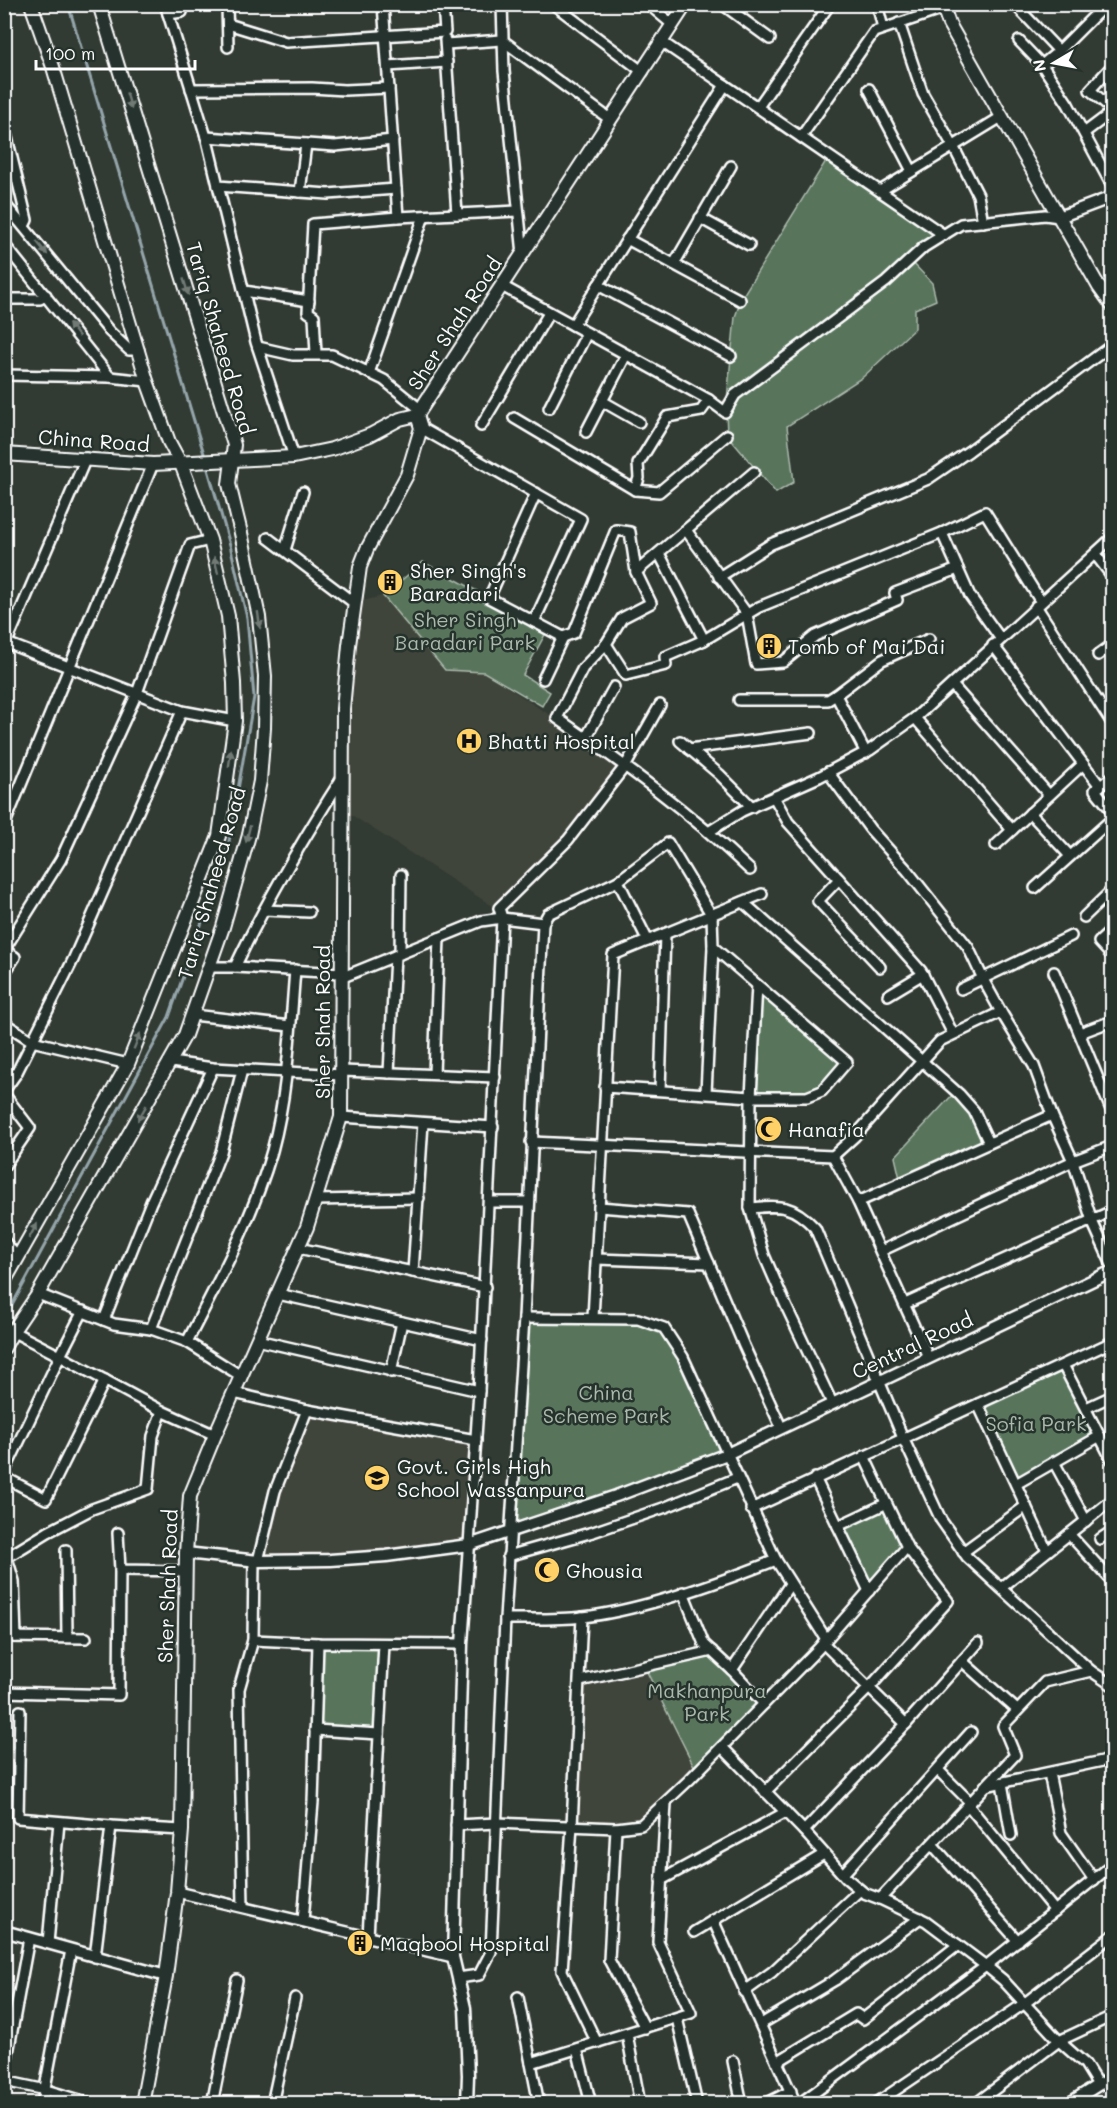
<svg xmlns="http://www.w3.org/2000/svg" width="1117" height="2108" font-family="Mali,sans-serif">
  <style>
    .built { fill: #41453a }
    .green { fill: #58745b; stroke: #acbaad; stroke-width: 1.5 }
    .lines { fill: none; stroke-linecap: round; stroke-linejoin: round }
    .stream { stroke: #95a6ac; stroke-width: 3 }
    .minor-casing { stroke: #fff; stroke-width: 14 }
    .tertiary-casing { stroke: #fff; stroke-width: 15 }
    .secondary-casing { stroke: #fff; stroke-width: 16 }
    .minor { stroke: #26332d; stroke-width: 9 }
    .tertiary { stroke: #26332d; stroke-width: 10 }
    .secondary { stroke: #26332d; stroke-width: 12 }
    .oneway { fill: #727a76 }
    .labels { text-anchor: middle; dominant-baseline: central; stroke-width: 5; stroke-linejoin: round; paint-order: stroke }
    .street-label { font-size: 20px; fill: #fff; stroke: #26332d }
    .poi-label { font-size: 20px; fill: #fff; stroke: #26332d; text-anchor: start }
    .park-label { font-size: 20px; fill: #acbaad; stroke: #26332d }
  </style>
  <rect width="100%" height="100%" fill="#323b33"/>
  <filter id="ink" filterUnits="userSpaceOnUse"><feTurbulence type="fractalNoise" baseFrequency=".0167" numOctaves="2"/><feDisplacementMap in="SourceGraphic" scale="12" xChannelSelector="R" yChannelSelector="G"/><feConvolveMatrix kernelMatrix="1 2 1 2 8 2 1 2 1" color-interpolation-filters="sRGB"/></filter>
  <g filter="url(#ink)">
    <g class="built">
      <polygon points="383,596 445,670 484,672 626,765 568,840 503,902 491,905 347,812 346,699 354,603"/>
      <polygon points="307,1410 477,1440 471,1541 330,1556 257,1555 263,1517"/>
      <polygon points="644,1666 697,1772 641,1827 572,1823 579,1681"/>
    </g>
    <g class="green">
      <polygon points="829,156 944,235 912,262 932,283 936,300 915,309 915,328 863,377 787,426 794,482 776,493 727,435 726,410 735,317 742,297"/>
      <polygon points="423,562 548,629 523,675 550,692 542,706 484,672 445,670 383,596"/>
      <polygon points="757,985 845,1059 822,1091 751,1097"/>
      <polygon points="956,1091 989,1143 901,1183 895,1157"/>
      <polygon points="524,1318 638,1319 664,1328 728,1452 513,1525"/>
      <polygon points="1063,1365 1100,1436 1016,1484 978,1404"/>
      <polygon points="885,1504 907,1547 869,1591 838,1526"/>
      <polygon points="318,1643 384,1644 379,1734 315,1730"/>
      <polygon points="712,1651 764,1704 697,1772 644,1666"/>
    </g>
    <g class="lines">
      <g class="stream">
        <polyline points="68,4 205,457"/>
        <polyline points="4,1320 169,1017 228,847 254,697 247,618 230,545 207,466"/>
      </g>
      <g class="minor-casing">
        <g id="minor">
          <polyline points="165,4 207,140 256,342 294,457"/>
          <polyline points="227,4 228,47"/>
          <polyline points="383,4 398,217"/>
          <polyline points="502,4 504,71 523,254"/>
          <polyline points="553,4 643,72"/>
          <polyline points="648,4 673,25"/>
          <polyline points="722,4 770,39"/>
          <polyline points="877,4 883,28"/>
          <polyline points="1024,4 1020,10 1059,51 1106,4"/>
          <polyline points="168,14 182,12 181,4"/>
          <polyline points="899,23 923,94 953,146 978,195 983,222"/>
          <polyline points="228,24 286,42 445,32 443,4"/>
          <polyline points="445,40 457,214"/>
          <polyline points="1019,41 1042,65"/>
          <polyline points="662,42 944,235"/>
          <polyline points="446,44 502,40 611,120"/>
          <polyline points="1059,51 1042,65 1068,104 1112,186"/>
          <polyline points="388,66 447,62"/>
          <polyline points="1112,66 1090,90 1112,109"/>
          <polyline points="191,89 312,88 345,90 389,88"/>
          <polyline points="869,89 912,171"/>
          <polyline points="758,107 830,4"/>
          <polyline points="4,125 27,220 24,226"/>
          <polyline points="1084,133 1112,112"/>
          <polyline points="206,137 335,146 393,140"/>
          <polyline points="801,137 874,32 943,9"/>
          <polyline points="218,186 328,194 396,189"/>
          <polyline points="880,191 1003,116"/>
          <polyline points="300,192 306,144"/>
          <polyline points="4,203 110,332 129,350 139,350"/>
          <polyline points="700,218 749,245"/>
          <polyline points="627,239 740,300"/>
          <polyline points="4,244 110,377"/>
          <polyline points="674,264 731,166"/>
          <polyline points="598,285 731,356"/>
          <polyline points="502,286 709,400 725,412 735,395 886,282 924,247 961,224 1045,215 1059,217"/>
          <polyline points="244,291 309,301"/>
          <polyline points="4,299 40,299 46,295"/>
          <polyline points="573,325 725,85"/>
          <polyline points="258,347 293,355 332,355 384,380 421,410"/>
          <polyline points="316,354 314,316 308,312 313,224 398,217 518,211"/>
          <polyline points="369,373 424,216"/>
          <polyline points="4,375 110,377 147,381"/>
          <polyline points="602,401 639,422"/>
          <polyline points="549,408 587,333"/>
          <polyline points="514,418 635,490 639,478 638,464 667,417 701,411 709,400"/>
          <polyline points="481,426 549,313"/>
          <polyline points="421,428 581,519 534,622"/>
          <polyline points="586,432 626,355"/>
          <polyline points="635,490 659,492 727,435"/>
          <polyline points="536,493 489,598 563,637 543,679"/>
          <polyline points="686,530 747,614 756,664 783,662 815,636 897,600 895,593 958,569"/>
          <polyline points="268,538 354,603"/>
          <polyline points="285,550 303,492"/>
          <polyline points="1095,554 1112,576"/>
          <polyline points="636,572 754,472"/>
          <polyline points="719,577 771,544 928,479 969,451 1112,345"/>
          <polyline points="1036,606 1112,723"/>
          <path d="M 563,637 L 574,633 L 616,530 L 630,532 L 636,572 L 651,603 L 622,618 L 606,644 L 583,668 L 557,718 C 625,765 691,813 750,870"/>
          <polyline points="1000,638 970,596 942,533 985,512 1041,602"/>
          <polyline points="704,640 759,607 942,533"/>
          <polyline points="4,642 182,711 235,721"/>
          <polyline points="606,644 626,675 666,665 665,657 704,640 661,557"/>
          <polyline points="993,645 1100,786"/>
          <polyline points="4,649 86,458"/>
          <polyline points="1098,655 1112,645"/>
          <polyline points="953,686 1049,795"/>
          <polyline points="836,695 882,660 929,639"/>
          <polyline points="739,700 828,700 836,695 866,753"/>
          <polyline points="915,718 1012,830"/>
          <polyline points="586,738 614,687"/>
          <polyline points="680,741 719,774 752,807"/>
          <polyline points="689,749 811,733"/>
          <polyline points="828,772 870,829 907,870 968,947 985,983 1001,1012"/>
          <polyline points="1112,777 1095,790 1112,811"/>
          <polyline points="774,797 788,822 921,971 953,1034"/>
          <polyline points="1030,813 1070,856"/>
          <polyline points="4,826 153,464"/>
          <polyline points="710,831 742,811 819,777 870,750 915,718 1112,538"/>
          <polyline points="996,845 1083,764"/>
          <polyline points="839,879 818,901 880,967"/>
          <polyline points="1035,888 1112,819"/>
          <polyline points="743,902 959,1094 974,1111 989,1143"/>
          <polyline points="264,910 309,912"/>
          <polyline points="1084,917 1112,890"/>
          <polyline points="543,923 548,914 618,881"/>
          <polyline points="1112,930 1099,942 1112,956"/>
          <polyline points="648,941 618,881 668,843 709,911"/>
          <polyline points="4,950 61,859 137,693 190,545 210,540"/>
          <polyline points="4,950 15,957 4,974"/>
          <polyline points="400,954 401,875"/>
          <path d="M 208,967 L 235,967 C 266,902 303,839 342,778"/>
          <polyline points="235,967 342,973"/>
          <polyline points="1054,972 1112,1112"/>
          <polyline points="343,977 481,921 502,918 499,908 568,840 626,765 660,705"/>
          <polyline points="757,985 751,1097 750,1208 764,1255 787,1308 832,1403"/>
          <polyline points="961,989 1071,936"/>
          <polyline points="888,995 923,974"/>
          <polyline points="193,1015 290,1026"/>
          <polyline points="4,1023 32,1041 128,1064"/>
          <polyline points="1080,1033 1112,1021"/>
          <polyline points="171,1062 213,1068 342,1075"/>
          <polyline points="342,1071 495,1077"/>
          <polyline points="389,1073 395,956"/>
          <polyline points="434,1074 439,938"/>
          <polyline points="605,1087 751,1097 807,1097 822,1091 847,1062 713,947"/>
          <polyline points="660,1090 665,934"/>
          <polyline points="4,1091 16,1074 73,960 182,711"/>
          <polyline points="706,1093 713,947 712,915"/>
          <polyline points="4,1094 30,1128 4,1166"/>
          <polyline points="341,1117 493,1127"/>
          <polyline points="531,1142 833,1156"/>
          <polyline points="316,1200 419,1198"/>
          <polyline points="489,1202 528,1202"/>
          <polyline points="858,1202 1052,1115"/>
          <polyline points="599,1207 688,1214 744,1346 781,1427"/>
          <path d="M 750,1208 C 781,1205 792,1204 815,1228 L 903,1438 L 941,1520 L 967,1557 L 1091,1671"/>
          <polyline points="4,1241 18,1258"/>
          <polyline points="298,1248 485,1287"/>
          <polyline points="881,1251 1073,1161 1112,1146"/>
          <polyline points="597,1259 709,1263"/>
          <polyline points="413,1272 423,1123"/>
          <polyline points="38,1294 114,1324 151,1329 187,1342 241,1376"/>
          <polyline points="278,1294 482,1340"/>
          <polyline points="905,1304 1112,1211"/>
          <polyline points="83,1311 60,1356 162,1411"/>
          <polyline points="524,1318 638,1319 664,1328 683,1357 776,1560 826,1639"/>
          <polyline points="593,1318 613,955 762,894"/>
          <polyline points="104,1320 151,1202 213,1068"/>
          <polyline points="4,1327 60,1356 4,1473"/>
          <polyline points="151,1329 221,1152 242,1070"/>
          <polyline points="257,1340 479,1391"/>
          <path d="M 187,1342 C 219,1280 253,1218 272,1151 C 288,1092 290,1031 295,970"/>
          <polyline points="928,1357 858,1202 833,1156 854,1137 940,1041 1001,1012 1034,1066 1052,1115 1073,1161 1092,1221 1112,1265"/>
          <polyline points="1063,1365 1112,1460"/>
          <polyline points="391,1372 402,1322"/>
          <polyline points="234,1393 307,1410"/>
          <polyline points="978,1404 1047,1551"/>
          <polyline points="1086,1408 1112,1396"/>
          <polyline points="1054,1462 1086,1521"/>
          <polyline points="4,1477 46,1499 105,1380"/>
          <polyline points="815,1478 869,1591"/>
          <polyline points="1016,1484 1100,1436"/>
          <polyline points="751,1509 1112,1342"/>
          <polyline points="838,1526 885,1504"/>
          <polyline points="118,1533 120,1570 185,1571"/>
          <polyline points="1069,1534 1112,1581"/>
          <polyline points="1100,1539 1112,1531"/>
          <polyline points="66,1550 67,1637"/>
          <polyline points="963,1552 1026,1506"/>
          <polyline points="508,1556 593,1532 666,1507 737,1478"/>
          <polyline points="7,1558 14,1581 16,1637"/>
          <polyline points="4,1559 48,1532 92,1509 148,1489 153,1436 162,1411 215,1435"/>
          <polyline points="258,1561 275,1491 307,1410 476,1440"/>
          <polyline points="1001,1588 1112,1500"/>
          <polyline points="683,1592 704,1644 732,1670 764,1704"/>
          <polyline points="582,1617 572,1826 562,1971 597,2043"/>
          <path d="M 505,1619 C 530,1619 557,1620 583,1617 C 644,1610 718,1583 776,1560"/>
          <polyline points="4,1637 86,1638"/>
          <polyline points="253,1640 318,1643 462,1644"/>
          <polyline points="823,1643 906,1724"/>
          <polyline points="962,1661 1017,1710"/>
          <polyline points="732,1670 790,1584"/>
          <polyline points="580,1681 712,1651"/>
          <polyline points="4,1692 119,1695 120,1570"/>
          <polyline points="20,1711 18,1818 111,1826"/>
          <polyline points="315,1730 379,1734"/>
          <polyline points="722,1747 804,1831 846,1878 864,1893 880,1899 926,1921 986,1966 1003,1980 1059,2041 1085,2064 1098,2085"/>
          <polyline points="938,1770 970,1802"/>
          <polyline points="1049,1773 1061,1833 1094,1880"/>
          <polyline points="1002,1783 1011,1835"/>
          <polyline points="985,1786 1112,1759"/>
          <polyline points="765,1792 869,1688 948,1601 907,1547 864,1456"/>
          <polyline points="968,1805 1055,1911"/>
          <polyline points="456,1825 497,1823 616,1828 641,1825 689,1780 818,1649 907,1547"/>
          <polyline points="616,1828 609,1960 645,2028"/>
          <polyline points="804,1831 906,1724 978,1643"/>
          <polyline points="932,1844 1018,1941"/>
          <polyline points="843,1874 971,1732"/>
          <polyline points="661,1880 786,1812"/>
          <polyline points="177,1892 453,1957"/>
          <polyline points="880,1899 1015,1755 1003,1726 1045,1682 1091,1671 1112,1685"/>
          <polyline points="243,1907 239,1689 253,1640 254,1561"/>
          <polyline points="713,1920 796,2104"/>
          <polyline points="303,1921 313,1802 318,1643"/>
          <polyline points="694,1932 824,1854"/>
          <polyline points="368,1937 384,1644"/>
          <polyline points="48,1943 59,1822"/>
          <polyline points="95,1957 111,1826 182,1830"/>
          <polyline points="458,1978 479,1975 491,1952 505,1619 524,1318 543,923 502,918 479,1391 469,1545"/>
          <polyline points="744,1992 772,1972 860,1890"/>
          <polyline points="518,1997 539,2104"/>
          <polyline points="677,2018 697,2104"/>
          <polyline points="761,2024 835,1980 920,1918"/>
          <polyline points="627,2034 640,2104"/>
          <polyline points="577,2049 591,2104"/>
          <polyline points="733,2061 742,2104"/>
          <polyline points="777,2062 856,2014 863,2019 958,1945"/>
          <polyline points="531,2063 691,2013 658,1942 666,1803"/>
          <polyline points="4,2075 29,1938"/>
          <polyline points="4,2081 46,2090 93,2104"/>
          <polyline points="42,2104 71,1950"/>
          <polyline points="212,2104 237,1980"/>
          <polyline points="272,2104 295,1998"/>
          <polyline points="765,2104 791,2091"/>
          <polyline points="799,2104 986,1966 1112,1865"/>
          <polyline points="875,2104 1025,2003 1112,1936"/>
          <polyline points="975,2104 1059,2041 1112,2016"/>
        </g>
      </g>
      <g class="tertiary-casing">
        <g id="tertiary">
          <polyline points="1059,217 1112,197"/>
          <polyline points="186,1553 258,1561 330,1560 386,1556 469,1545 616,1496 727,1454 1112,1271"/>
          <polyline points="4,1931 166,1976"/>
          <polyline points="467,2104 468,2075 465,2008 453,1957 462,1644 469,1545"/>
          <polyline points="1068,2104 1098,2085 1112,2079"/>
        </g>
      </g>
      <g class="secondary-casing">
        <g id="secondary">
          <polyline points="942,4 949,24 969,59 1099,287 1112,305"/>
          <polyline points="417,415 686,4"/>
          <polyline points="4,454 153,464 294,457 332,449 370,435 400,419 417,415"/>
          <polyline points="4,1282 128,1064 219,836 235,721 234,683 228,616 210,540 181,464 169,442 147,381 53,67 31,4"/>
          <polyline points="4,1348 13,1331 38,1294 185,1035 223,927 249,835 260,781 264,728 265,676 259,617 241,533 229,484 234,445 99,4"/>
          <polyline points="142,2104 166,1976 177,1892 182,1830 186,1553 190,1496 215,1435 307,1227 341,1117 343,709 349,645 360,567 367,549 407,475 421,428 417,415"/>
        </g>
      </g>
      <use href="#minor" class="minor"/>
      <use href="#tertiary" class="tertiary"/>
      <use href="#secondary" class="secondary"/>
    </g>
    <defs><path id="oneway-solid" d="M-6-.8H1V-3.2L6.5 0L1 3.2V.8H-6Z" transform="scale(1.5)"/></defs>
    <g class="oneway">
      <use href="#oneway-solid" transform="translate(129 101) rotate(73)"/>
      <use href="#oneway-solid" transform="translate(42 248) rotate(51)"/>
      <use href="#oneway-solid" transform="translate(186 287) rotate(73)"/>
      <use href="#oneway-solid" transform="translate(74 330) rotate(-128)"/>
      <use href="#oneway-solid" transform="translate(216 565) rotate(-103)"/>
      <use href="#oneway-solid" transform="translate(259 620) rotate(82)"/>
      <use href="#oneway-solid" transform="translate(230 758) rotate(-82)"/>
      <use href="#oneway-solid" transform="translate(248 834) rotate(104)"/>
      <use href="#oneway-solid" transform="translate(137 1041) rotate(-68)"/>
      <use href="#oneway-solid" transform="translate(142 1113) rotate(120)"/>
      <use href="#oneway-solid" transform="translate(33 1231) rotate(-61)"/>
    </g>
  </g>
  <defs>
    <g id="building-disc" transform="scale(1.35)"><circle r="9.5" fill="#ffd166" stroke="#26332d"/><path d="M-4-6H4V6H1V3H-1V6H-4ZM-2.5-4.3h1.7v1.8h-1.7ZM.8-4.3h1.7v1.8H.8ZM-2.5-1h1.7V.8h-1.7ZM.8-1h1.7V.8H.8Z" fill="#111"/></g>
    <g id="hospital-disc" transform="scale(1.35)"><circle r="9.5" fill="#ffd166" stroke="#26332d"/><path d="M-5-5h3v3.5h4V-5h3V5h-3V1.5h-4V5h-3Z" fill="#111"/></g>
    <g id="mosque-disc" transform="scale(1.35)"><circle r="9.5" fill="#ffd166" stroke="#26332d"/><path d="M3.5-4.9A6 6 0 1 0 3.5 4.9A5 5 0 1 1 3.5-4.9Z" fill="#111"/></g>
    <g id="school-disc" transform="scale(1.35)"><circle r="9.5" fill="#ffd166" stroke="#26332d"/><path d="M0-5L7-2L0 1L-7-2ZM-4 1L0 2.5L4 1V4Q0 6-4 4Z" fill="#111"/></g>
  </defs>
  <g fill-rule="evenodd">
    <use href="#building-disc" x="390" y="582"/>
    <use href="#building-disc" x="769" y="646"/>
    <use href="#hospital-disc" x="469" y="741"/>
    <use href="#mosque-disc" x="769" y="1129"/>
    <use href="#school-disc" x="377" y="1478"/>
    <use href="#mosque-disc" x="547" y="1570"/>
    <use href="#building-disc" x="360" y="1943"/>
  </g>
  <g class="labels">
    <g class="street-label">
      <text transform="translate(454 323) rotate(-57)">Sher Shah Road</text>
      <text transform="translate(221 338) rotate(74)">Tariq Shaheed Road</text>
      <text transform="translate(94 440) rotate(4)">China Road</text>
      <text transform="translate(211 883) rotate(-74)">Tariq Shaheed Road</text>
      <text transform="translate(322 1022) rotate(-90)">Sher Shah Road</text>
      <text transform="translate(912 1345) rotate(-25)">Central Road</text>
      <text transform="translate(167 1586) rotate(-88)">Sher Shah Road</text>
    </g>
    <g class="poi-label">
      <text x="410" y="570">Sher Singh's<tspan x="410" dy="23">Baradari</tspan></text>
      <text x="788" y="646">Tomb of Mai Dai</text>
      <text x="488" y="741">Bhatti Hospital</text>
      <text x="788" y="1129">Hanafia</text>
      <text x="397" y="1466">Govt. Girls High<tspan x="397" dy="23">School Wassanpura</tspan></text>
      <text x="566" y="1570">Ghousia</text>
      <text x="380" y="1943">Maqbool Hospital</text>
    </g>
    <g class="park-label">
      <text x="465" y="619">Sher Singh<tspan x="465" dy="23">Baradari Park</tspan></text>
      <text x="606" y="1392">China<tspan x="606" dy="23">Scheme Park</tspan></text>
      <text x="1036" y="1423">Sofia Park</text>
      <text x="707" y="1690">Makhanpura<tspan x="707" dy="23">Park</tspan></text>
    </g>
  </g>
  <rect width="1117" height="2108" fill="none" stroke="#26332d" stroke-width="24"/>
  <rect x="12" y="12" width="1093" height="2084" fill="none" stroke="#fff" stroke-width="2" filter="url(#ink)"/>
  <g transform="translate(1054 63) rotate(260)" stroke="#26332d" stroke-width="4.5" paint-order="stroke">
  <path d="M0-4.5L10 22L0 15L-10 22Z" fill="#ffffff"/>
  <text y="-9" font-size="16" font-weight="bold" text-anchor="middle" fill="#ffffff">N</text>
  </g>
  <path d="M36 60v9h159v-9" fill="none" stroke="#ffffff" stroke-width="3"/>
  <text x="45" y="60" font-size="18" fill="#ffffff" stroke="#26332d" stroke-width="4.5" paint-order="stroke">100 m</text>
</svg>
